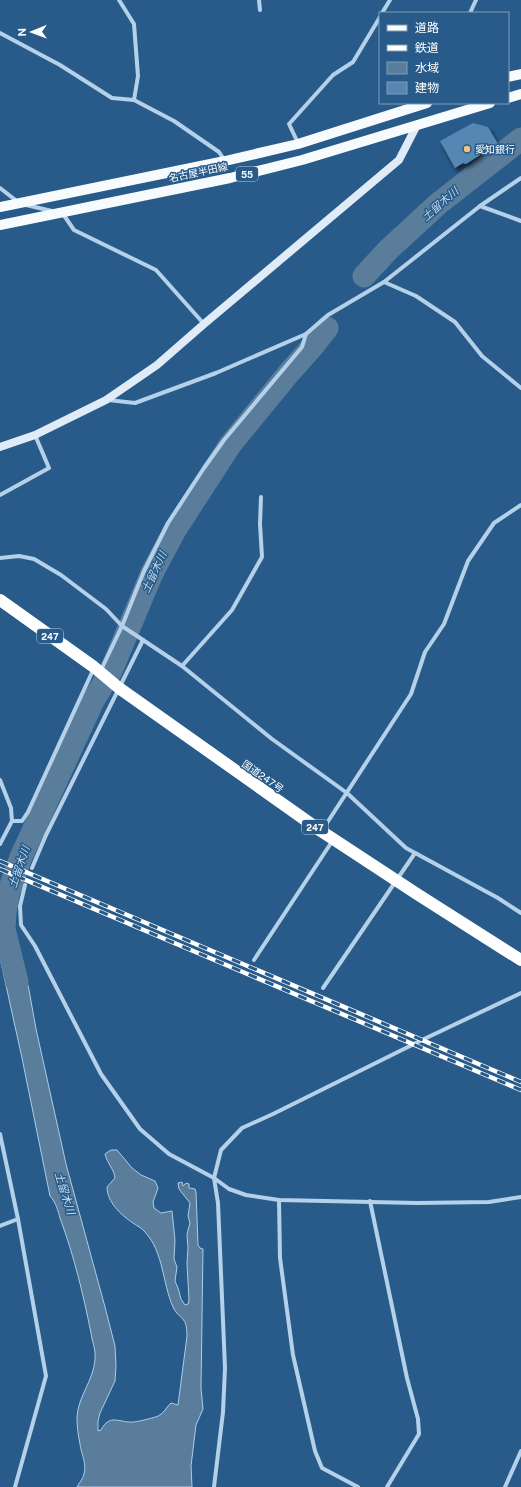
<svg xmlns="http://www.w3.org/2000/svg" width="521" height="1487" font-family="'Public Sans','Noto Sans JP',sans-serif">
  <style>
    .water { fill: #5a7d9b; stroke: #aacde9 }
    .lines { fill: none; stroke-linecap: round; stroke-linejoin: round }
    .river { stroke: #5a7d9b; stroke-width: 23 }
    .building { fill: #5587b2; filter: url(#shadow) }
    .street { stroke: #b5d1e9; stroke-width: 4 }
    .secondary { stroke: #dfecf8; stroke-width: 8 }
    .primary { stroke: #f8fbfe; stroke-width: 10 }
    .highway { stroke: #fff; stroke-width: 12 }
    .rail-casing { stroke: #fff; stroke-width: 4.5 }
    .rail { stroke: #285b89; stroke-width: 3; stroke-dasharray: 9; stroke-linecap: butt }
    .poi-dot { fill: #f0c47b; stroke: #285b89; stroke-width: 1.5 }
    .labels { text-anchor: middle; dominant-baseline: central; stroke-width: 3; stroke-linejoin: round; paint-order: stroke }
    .shield { fill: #285b89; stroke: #becedc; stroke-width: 1 }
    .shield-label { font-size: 9px; font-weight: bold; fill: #fff }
    .poi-label { font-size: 10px; fill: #fff; stroke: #285b89; text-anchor: start }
    .street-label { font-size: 10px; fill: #fff; stroke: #285b89 }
    .water-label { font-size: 11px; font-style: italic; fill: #c1dbf0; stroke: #285b89 }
  </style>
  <defs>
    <filter id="shadow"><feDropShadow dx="2.5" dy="4" stdDeviation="2" flood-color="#0009"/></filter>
  </defs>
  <rect width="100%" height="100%" fill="#285b89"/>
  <path class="water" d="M 19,949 L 29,990 L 36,1029 L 66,1164 L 105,1307 L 115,1346 L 116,1366 L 115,1381 L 100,1413 L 98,1421 L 98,1431 L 101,1430 C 110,1413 119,1423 133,1422 C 137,1422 158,1417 160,1415 C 165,1412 167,1406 171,1403 L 178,1405 L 187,1336 C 187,1315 180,1321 173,1307 C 162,1282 164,1253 145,1232 C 142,1228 137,1226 133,1223 C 121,1215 107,1202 107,1187 L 115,1178 C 114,1169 107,1163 105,1154 L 111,1150 L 117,1150 L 132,1168 L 141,1175 L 155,1181 L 158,1188 L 153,1202 L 154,1208 L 161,1213 L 172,1211 L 175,1240 L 174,1259 L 177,1267 L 175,1281 L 178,1288 L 181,1299 L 185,1305 L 188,1304 L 189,1300 L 187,1263 L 188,1248 L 187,1234 L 190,1223 L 188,1216 L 190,1203 L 179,1189 L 178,1183 L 182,1182 L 183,1186 L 186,1183 L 189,1184 L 189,1188 L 195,1189 L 196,1192 L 198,1245 L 200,1248 L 203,1249 L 201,1388 L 203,1409 L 196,1425 L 191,1466 L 192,1487 L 77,1487 C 79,1483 83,1479 84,1474 C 87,1464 81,1453 80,1444 C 78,1435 77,1426 77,1417 C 78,1396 94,1380 95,1359 C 96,1350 92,1341 91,1333 C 83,1293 74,1256 60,1218 C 58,1211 56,1202 50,1196 L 22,1058 L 0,958 L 0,954 Z"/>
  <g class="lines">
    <g class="river">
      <polyline points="364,276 388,250 438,204 521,139"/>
      <polyline points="17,982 4,929 5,912 8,894 21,857 93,701 111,671 152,573 175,530 230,445 288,374 312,347 327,328"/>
    </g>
  </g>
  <polygon class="building" points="473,123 488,127 498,144 479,154 480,155 466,164 463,163 455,168 440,141"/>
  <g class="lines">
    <g class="street">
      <polyline points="119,0 134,24 138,76 134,100 174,121 219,152 225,161"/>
      <polyline points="259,0 260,10"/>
      <polyline points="382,13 390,0"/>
      <polyline points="470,13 476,0"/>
      <polyline points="0,33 60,65 112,98 134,100"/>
      <polyline points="298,143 289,124 333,75 353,62 380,17"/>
      <polyline points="0,188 18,202"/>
      <polyline points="26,205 52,211"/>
      <polyline points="480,206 521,221"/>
      <polyline points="63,214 74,230 156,270 204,324"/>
      <polyline points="384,282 416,296 455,322 482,356 521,388"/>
      <polyline points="108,400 135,403 216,373 306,334 328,315 384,282 480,206 521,178"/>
      <polyline points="0,495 49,468 35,435"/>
      <polyline points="0,558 19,556 34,559 61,575 106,609 122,626 182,666 272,739 347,793 406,848 498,898 521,913"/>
      <polyline points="182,666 232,610 262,557 260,524 261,497"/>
      <polyline points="101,670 122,626 144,571 168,523 204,468 224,440 302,347 306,334"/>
      <polyline points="0,780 11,808 12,821 0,844"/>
      <polyline points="12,821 22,821 28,812 94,668"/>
      <polyline points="323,829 411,694 425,652 444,624 468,561 494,523 521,505"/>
      <polyline points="32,868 46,835 143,640"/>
      <polyline points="25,885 20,906 21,925 35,946 101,1074 140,1129 169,1154 214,1178 229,1189 246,1195 279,1200 417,1203 489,1202 521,1197"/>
      <polyline points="254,960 333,840"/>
      <polyline points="323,988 415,853"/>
      <polyline points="0,1134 18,1219 46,1376 15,1487"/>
      <polyline points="279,1200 280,1258 293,1355 315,1451 322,1468 358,1487"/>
      <polyline points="370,1201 407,1378 418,1419 419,1434 387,1487"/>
      <polyline points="0,1226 18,1219"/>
      <polyline points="214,1487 223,1412 225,1368 218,1203 214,1178 221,1150 242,1128 273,1114 422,1040 521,993"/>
      <polyline points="505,1487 521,1451"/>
    </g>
    <polyline class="secondary" points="0,447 35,435 106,400 157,365 204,324 399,160 417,125"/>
    <g class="primary">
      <polyline points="508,77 521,74"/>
      <polyline points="508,98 521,94"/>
      <polyline points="0,207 225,161 298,144 427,103"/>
      <polyline points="0,225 230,178 302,160 490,103"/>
    </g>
    <polyline class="highway" points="0,600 94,667 119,688 321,831 417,894 521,960"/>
    <g class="rail-casing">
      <g id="rail">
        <polyline points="0,861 521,1082"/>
        <polyline points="0,869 521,1090"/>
      </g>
    </g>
    <use href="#rail" class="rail"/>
  </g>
  <circle class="poi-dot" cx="467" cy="149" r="4"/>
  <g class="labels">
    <g class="shield">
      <rect x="236" y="167" width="22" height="14" rx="3"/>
      <rect x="37" y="629" width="26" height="14" rx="3"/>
      <rect x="302" y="820" width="26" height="14" rx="3"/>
    </g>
    <g class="shield-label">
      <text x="247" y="174">55</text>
      <text x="50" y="636">247</text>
      <text x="315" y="827">247</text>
    </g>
    <g class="poi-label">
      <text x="475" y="149">愛知銀行</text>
    </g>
    <g class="street-label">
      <text transform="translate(198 172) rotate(-12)">名古屋半田線</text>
      <text transform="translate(263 776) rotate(35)">国道247号</text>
    </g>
    <g class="water-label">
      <text transform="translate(440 204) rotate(-41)">土留木川</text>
      <text transform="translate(154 572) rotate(-65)">土留木川</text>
      <text transform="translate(19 867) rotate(-71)">土留木川</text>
      <text transform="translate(65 1193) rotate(73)">土留木川</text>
    </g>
  </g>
  <rect x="379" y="12" width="130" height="92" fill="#285b89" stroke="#7e9db8"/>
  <rect x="387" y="25" width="20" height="6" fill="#f8fbfe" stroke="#7e9db8"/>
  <text x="415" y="32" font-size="12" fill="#ffffff">道路</text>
  <rect x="387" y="45" width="20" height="6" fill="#ffffff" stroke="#7e9db8"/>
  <text x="415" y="52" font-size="12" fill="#ffffff">鉄道</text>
  <rect x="387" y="62" width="20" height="12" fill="#5a7d9b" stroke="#7e9db8"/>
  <text x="415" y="72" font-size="12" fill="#ffffff">水域</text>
  <rect x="387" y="82" width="20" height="12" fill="#5587b2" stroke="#7e9db8"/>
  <text x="415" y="92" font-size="12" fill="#ffffff">建物</text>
  <g transform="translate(32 32) rotate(269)" stroke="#285b89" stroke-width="3" paint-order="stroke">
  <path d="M0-3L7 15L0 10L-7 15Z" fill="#ffffff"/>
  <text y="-6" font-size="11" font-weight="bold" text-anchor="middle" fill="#ffffff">N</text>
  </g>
</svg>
